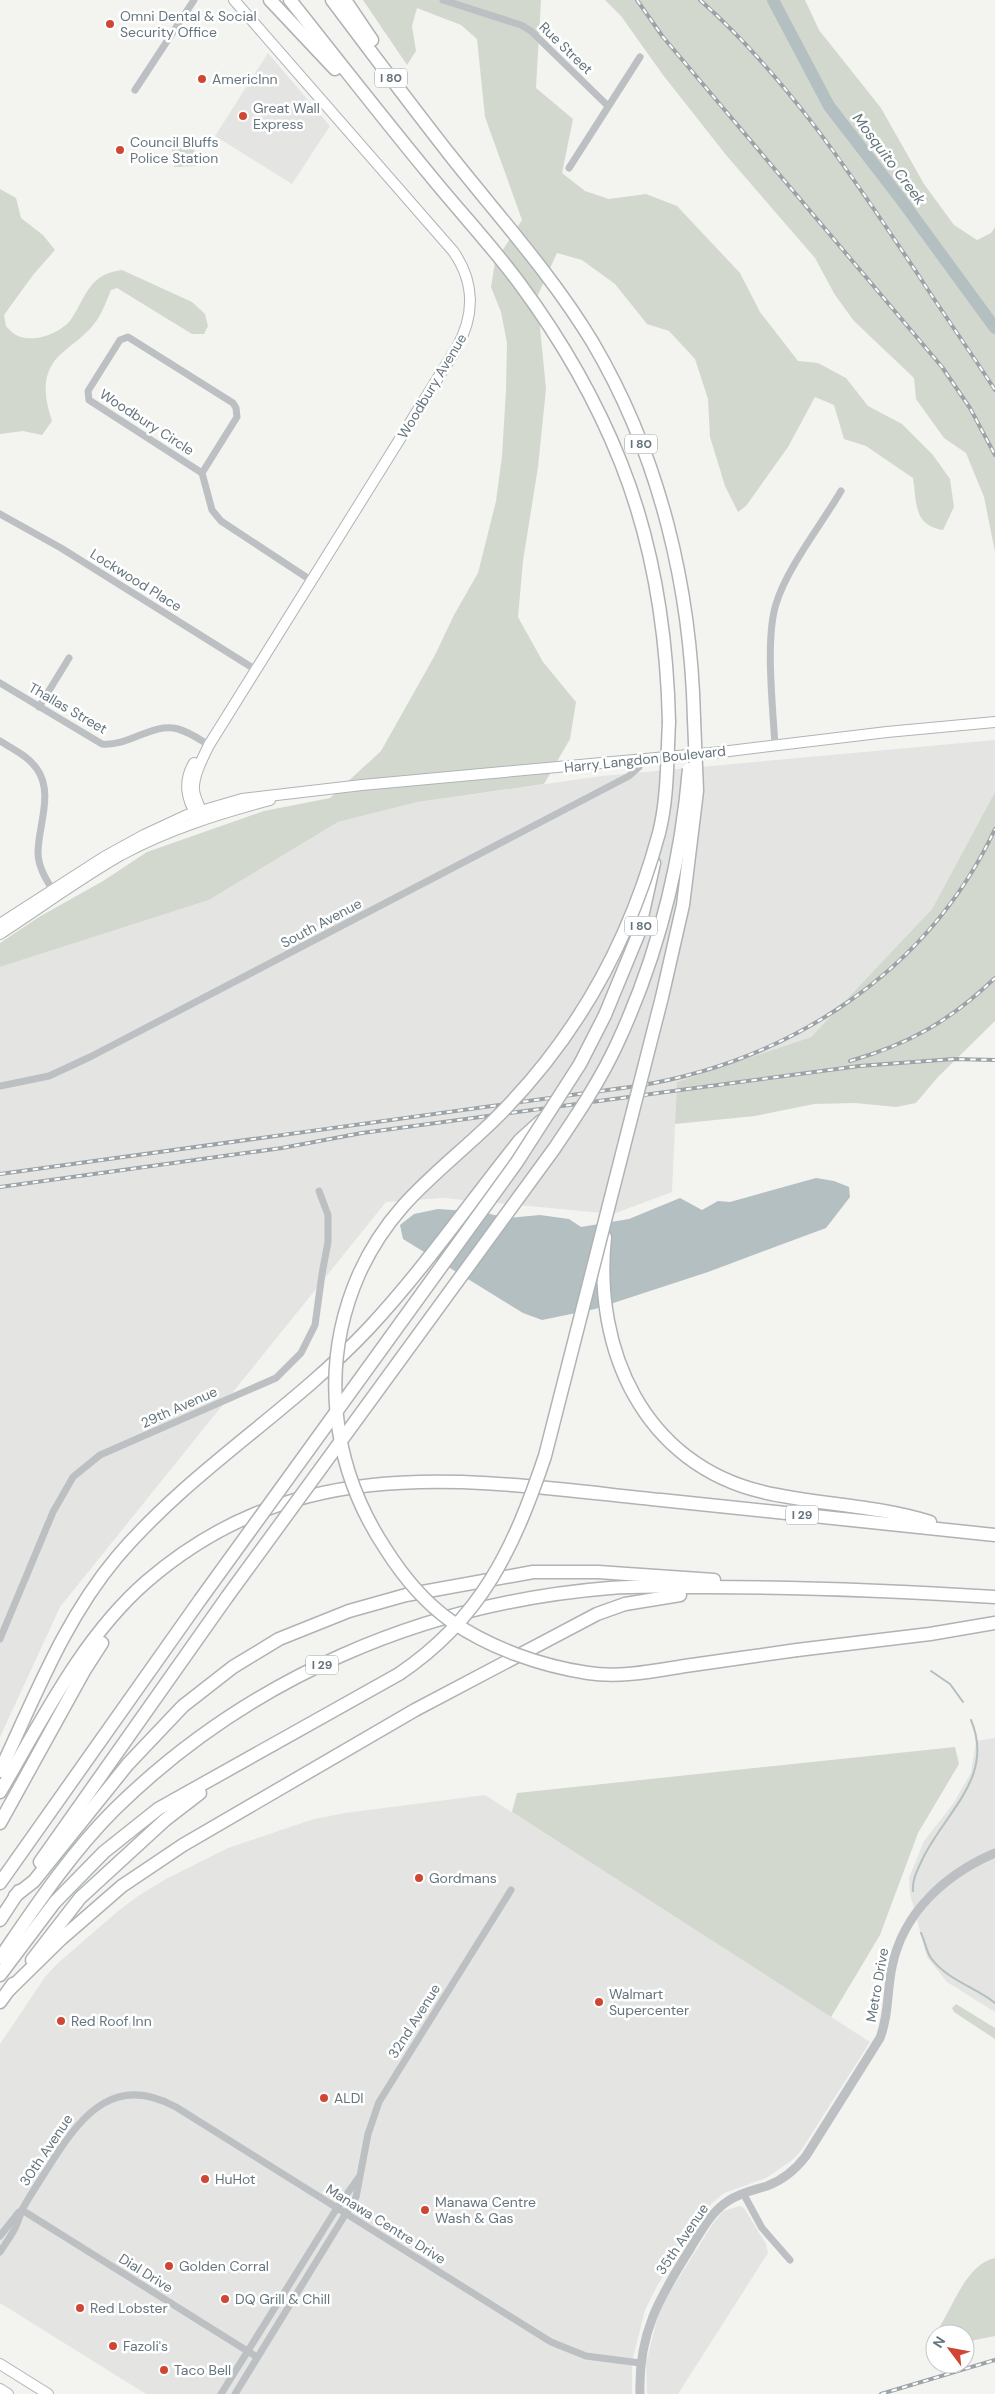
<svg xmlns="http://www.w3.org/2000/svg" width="995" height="2394" font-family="'DM Sans',sans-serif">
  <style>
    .built { fill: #e4e4e3 }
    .green { fill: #d3d8cf }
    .water { fill: #b3bfc1 }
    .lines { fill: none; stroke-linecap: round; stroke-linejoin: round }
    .stream { stroke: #b3bfc1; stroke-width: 2 }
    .river { stroke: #b3bfc1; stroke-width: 12 }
    .secondary-casing { stroke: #afb4b7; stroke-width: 12 }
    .primary-casing { stroke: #b0b4b7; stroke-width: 12 }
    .motorway-casing { stroke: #afb3b5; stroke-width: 15 }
    .minor { stroke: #bcc0c3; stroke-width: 7 }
    .tertiary { stroke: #bcc0c3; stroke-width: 9 }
    .secondary { stroke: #fff; stroke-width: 10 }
    .primary { stroke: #fff; stroke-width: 10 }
    .motorway { stroke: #fff; stroke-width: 12 }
    .rail-casing { stroke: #9ca3a7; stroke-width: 4 }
    .rail { stroke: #fff; stroke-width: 2; stroke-dasharray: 5.5; stroke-linecap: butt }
    .motorway-bridge-casing { stroke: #afb3b5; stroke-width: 15; stroke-linecap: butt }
    .motorway-bridge { stroke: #fff; stroke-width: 12 }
    .poi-dot { fill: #cf4734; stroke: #fff; stroke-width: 2 }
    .labels { text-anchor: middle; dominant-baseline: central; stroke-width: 5; stroke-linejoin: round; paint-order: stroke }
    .shield { fill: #fff; stroke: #939ea5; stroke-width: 1 }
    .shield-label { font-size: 12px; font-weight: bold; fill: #65757e }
    .poi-label { font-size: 14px; fill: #65757e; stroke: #fff; text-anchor: start }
    .street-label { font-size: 14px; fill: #65757e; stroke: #fff }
    .water-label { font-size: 15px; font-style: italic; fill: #61777b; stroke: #fff }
  </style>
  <rect width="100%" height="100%" fill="#f3f3f0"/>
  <g class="built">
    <polygon points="268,53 330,126 292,184 215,136"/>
    <polygon points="995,740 995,792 932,909 811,1037 677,1082 672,1192 613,1214 443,1198 386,1202 60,1607 0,1737 0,967 209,900 338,822 418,802 602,776"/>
    <polygon points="995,1738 995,2012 947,1982 927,1957 910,1894 909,1878 924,1841 953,1804 971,1773 976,1741"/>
    <polygon points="485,1795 870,2042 800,2152 791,2161 766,2178 724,2193 711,2204 701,2217 657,2286 645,2310 632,2362 632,2394 146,2394 0,2303 0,2044 45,1977 58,1963 117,1912 138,1896 166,1879 228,1848 314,1819 345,1813"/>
    <polygon points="740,2206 744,2208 766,2244 768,2253 678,2394 647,2394 646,2363 658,2315 669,2293 712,2225 723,2211"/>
  </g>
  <g class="green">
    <path d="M 363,0 L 541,0 L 536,88 L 573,119 L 562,173 L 585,191 L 609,199 L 646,194 L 677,206 L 740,273 L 760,312 L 798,361 L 818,363 L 846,378 L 868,406 L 902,424 L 933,455 L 950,479 L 954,507 L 943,530 C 913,525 917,503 913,478 L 866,446 L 844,439 L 834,405 L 815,397 L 788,447 L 746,506 L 738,512 L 725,486 L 710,437 L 708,399 L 695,359 L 669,331 L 647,324 L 615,284 L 582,260 L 557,253 L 537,297 L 546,389 L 538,467 L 523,561 L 518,617 L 543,662 L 576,702 L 570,739 L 544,784 L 418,802 L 338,822 L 209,900 L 0,967 L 0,943 L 39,917 L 103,881 L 147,852 L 264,811 L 330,798 L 381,751 L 435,655 L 454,615 L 478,573 L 496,501 L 502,456 L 506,390 L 507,343 L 501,312 L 491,287 L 495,262 L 522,220 L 485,117 L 477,39 L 461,25 L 417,8 L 412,26 L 416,51 L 407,65 Z"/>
    <polygon points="605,0 805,0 819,30 881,108 924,184 954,225 977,240 991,233 995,227 995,552 984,497 966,453 944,438 916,399 914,378 854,321 835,295 815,258 726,155 663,75 621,16"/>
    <polygon points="194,147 195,166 174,167 172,149"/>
    <path d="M 0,189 L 16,198 L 21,218 L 43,235 L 55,250 L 33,275 L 4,315 L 6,326 C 9,329 13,334 18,336 C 35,343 62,333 72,318 C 87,295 89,274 122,270 L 192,302 L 205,314 L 208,326 L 204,334 L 192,334 L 117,288 L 111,290 C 106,302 102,314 94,324 C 85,336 72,344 62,353 C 40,372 44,397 52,421 L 42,435 L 23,431 L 0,434 Z"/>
    <polygon points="995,792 995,1021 938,1077 916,1103 896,1107 855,1103 814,1104 755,1116 675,1124 677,1082 811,1037 932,909"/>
    <polygon points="955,1747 959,1764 918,1833 880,1935 831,2017 512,1812 517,1793"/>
    <polygon points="956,2004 995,2028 995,2039 954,2012 952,2008"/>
    <path d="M 995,2258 L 995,2336 L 965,2342 L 965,2334 L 938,2334 L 940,2326 C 954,2304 967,2264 995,2258 Z"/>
  </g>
  <polygon class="water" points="816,1178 834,1181 849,1187 850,1197 826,1228 708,1272 595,1309 542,1320 523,1313 403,1239 400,1225 414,1214 438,1209 482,1212 507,1218 540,1215 569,1219 581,1227 629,1219 680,1198 702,1210 718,1201 730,1202"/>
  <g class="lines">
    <g class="stream">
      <polyline points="931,1671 950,1684 963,1702"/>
      <path d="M 913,1891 C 912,1879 918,1869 923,1858 C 946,1811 995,1777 971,1720"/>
      <path d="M 921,1933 C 925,1941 926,1951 931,1958 C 947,1980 975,1987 995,2003"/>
    </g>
    <polyline class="river" points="773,0 829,106 900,198 995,328"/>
    <g class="secondary-casing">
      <g id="secondary">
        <path d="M 194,763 C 183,781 186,800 198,817"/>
        <path d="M 200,820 C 203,808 195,801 194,790 C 193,775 203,758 209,745 L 456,349 C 475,316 475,282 453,251 L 234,0"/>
        <polyline points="0,924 104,857 144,835 187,815 242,799 362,785 721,752 887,732 995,722"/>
        <path d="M 0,934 C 40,908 79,879 121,855 C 169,829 218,814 270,800"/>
      </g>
    </g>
    <g class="primary-casing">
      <g id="primary">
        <polyline points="0,2364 48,2394"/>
        <polyline points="0,2389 8,2394"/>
      </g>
    </g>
    <g class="motorway-casing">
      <g id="motorway">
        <polyline points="270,0 335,69"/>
        <path d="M 290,0 C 336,58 382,117 429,174 C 459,211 492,246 520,284 C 560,338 596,400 621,463 C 654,546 667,633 669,722"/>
        <path d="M 332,0 C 371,52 410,104 450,155 C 499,217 552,275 593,343 C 660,457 691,588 694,719"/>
        <polyline points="345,0 372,40"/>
        <polyline points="605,1015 638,935 654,863"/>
        <path d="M 605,1237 C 593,1350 644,1464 763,1492 C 818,1505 876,1505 930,1522"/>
        <polyline points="797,1650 930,1634 995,1623"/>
        <path d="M 0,1771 C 35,1697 64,1620 117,1557 C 191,1470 291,1411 369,1328 C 424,1269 470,1202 520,1140 L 541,1121"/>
        <path d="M 0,1792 C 42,1720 82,1638 146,1582 C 302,1447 474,1481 661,1500 C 772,1511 884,1524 995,1535"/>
        <polyline points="0,1823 84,1671 102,1643"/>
        <polyline points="40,1862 227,1597"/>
        <polyline points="0,1883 200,1600"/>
        <polyline points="15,1896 34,1881 128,1764 183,1706 233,1667 279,1639 349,1611 406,1595 533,1572 598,1572 714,1580"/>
        <polyline points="0,1920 19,1891"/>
        <path d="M 0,1958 C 35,1907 70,1854 114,1810 C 248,1678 423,1603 610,1588 C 642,1585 675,1587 706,1587 C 803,1587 899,1591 995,1597"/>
        <polyline points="32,1960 80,1898 165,1820 200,1793"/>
        <polyline points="0,1975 55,1902 104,1852 158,1809 399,1674"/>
        <polyline points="9,1990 61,1939 122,1886 183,1845 415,1710 597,1614 625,1604 680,1595"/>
        <polyline points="0,2002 13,1984"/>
      </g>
    </g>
    <g class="minor">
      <polyline points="443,0 521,25 531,31 608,106"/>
      <polyline points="135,90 194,0"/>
      <polyline points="569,168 640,57"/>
      <polygon points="128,337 233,403 236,408 237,417 202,473 89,400 88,391 120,340"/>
      <polyline points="202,473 212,510 221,521 312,581"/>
      <polyline points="0,514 61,548 256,670"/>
      <path d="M 0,683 L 102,744 C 129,747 152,722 178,729 C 189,732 199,739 209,745"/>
      <polyline points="39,707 69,658"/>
      <path d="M 0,741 C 13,749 28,756 37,769 C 54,793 38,826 38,853 C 38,867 47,881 54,892"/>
      <path d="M 775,746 C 773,708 765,639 776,604 C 787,568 821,525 841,491"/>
      <polyline points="0,1086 49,1076 90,1057 629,776 639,767 641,760"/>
      <polyline points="0,1639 53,1512 73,1477 100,1455 276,1378 301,1353 315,1325 322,1274 328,1242 328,1215 319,1191"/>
      <polyline points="743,2193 762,2228 790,2260"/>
      <polyline points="22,2210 257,2357"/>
      <polyline points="0,2236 19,2212"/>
      <path d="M 0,2252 C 5,2244 12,2235 16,2226 C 19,2220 20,2214 23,2208 C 32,2192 43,2176 53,2160 C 83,2113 116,2074 176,2107 L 551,2342 L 586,2356 L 640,2363"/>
      <polyline points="221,2394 337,2208 359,2177"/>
      <polyline points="235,2394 356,2197 368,2134 379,2102 511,1890"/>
    </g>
    <path class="tertiary" d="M 640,2394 C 638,2334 659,2298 690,2249 C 701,2231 711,2212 728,2201 C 740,2193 754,2190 767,2186 C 783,2180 796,2169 806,2156 L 880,2038 C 889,2015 887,1990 892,1967 C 903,1912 946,1874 995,1853"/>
    <use href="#secondary" class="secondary"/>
    <use href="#primary" class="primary"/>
    <use href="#motorway" class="motorway"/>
    <g class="rail-casing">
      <g id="rail">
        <polyline points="637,0 663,37 942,367 970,408 995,455"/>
        <path d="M 700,0 C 787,77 853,177 917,273 C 942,312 970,351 995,390"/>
        <path d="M 850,1061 C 909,1044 950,1021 995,978"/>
        <path d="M 0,1174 L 637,1086 C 790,1061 928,972 995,829"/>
        <polyline points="0,1187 282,1148 362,1133 859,1066 954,1059 995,1060"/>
        <polyline points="881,2394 995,2360"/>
      </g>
    </g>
    <use href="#rail" class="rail"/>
    <g class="motorway-bridge-casing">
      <g id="motorway-bridge">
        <path d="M 669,722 C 667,758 668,798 659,833 C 629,944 574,1042 492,1122 C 439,1173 391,1203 359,1274 C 319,1365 331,1466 385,1548 C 402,1575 424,1602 451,1621 C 490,1648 541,1666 588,1673 C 620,1678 654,1671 685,1666 C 722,1661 760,1655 797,1650"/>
        <path d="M 227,1597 L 554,1149 C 577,1115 600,1081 617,1044 C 657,958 681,863 689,769"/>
        <polyline points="200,1600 517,1162 580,1064 605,1015"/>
        <path d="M 399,1674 C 482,1618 514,1548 545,1456 L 662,997 L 683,905 L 697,791 L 694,719"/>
      </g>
    </g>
    <use href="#motorway-bridge" class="motorway-bridge"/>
  </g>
  <g class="poi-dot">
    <circle cx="110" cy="24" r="5"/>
    <circle cx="202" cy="79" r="5"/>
    <circle cx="243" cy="116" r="5"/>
    <circle cx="120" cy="150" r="5"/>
    <circle cx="419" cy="1878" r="5"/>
    <circle cx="599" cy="2002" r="5"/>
    <circle cx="61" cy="2021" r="5"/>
    <circle cx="324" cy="2098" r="5"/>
    <circle cx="205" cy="2179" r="5"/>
    <circle cx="425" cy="2210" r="5"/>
    <circle cx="169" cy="2266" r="5"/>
    <circle cx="225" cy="2299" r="5"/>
    <circle cx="80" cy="2308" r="5"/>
    <circle cx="113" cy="2346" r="5"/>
    <circle cx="164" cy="2370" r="5"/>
  </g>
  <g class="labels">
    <g class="shield">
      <rect x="375" y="68.5" width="32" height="19" rx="4"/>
      <rect x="625" y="434.5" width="32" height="19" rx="4"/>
      <rect x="625" y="916.5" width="32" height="19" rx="4"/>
      <rect x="786" y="1505.5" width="32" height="19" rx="4"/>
      <rect x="306" y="1655.5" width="32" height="19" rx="4"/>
    </g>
    <g class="shield-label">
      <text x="391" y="78">I 80</text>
      <text x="641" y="444">I 80</text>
      <text x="641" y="926">I 80</text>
      <text x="802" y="1515">I 29</text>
      <text x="322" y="1665">I 29</text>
    </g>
    <g class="poi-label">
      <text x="120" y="16">Omni Dental &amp; Social<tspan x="120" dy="16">Security Office</tspan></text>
      <text x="212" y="79">AmericInn</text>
      <text x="253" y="108">Great Wall<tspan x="253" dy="16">Express</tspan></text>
      <text x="130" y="142">Council Bluffs<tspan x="130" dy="16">Police Station</tspan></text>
      <text x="429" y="1878">Gordmans</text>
      <text x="609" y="1994">Walmart<tspan x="609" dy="16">Supercenter</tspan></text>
      <text x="71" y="2021">Red Roof Inn</text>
      <text x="334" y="2098">ALDI</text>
      <text x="215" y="2179">HuHot</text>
      <text x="435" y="2202">Manawa Centre<tspan x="435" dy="16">Wash &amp; Gas</tspan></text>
      <text x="179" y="2266">Golden Corral</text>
      <text x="235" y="2299">DQ Grill &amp; Chill</text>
      <text x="90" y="2308">Red Lobster</text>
      <text x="123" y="2346">Fazoli's</text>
      <text x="174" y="2370">Taco Bell</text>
    </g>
    <g class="street-label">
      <text transform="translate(566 48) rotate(44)">Rue Street</text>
      <text transform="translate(432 386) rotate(-59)">Woodbury Avenue</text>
      <text transform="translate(147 422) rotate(33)">Woodbury Circle</text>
      <text transform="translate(136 580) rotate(32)">Lockwood Place</text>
      <text transform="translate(68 708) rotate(30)">Thallas Street</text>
      <text transform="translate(645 759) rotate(-6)">Harry Langdon Boulevard</text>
      <text transform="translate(321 923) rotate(-28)">South Avenue</text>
      <text transform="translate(179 1407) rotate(-24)">29th Avenue</text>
      <text transform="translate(877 1985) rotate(-80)">Metro Drive</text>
      <text transform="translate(414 2021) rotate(-58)">32nd Avenue</text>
      <text transform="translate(46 2150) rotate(-56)">30th Avenue</text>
      <text transform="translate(386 2224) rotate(32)">Manawa Centre Drive</text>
      <text transform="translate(682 2239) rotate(-56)">35th Avenue</text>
      <text transform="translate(146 2273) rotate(32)">Dial Drive</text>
    </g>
    <g class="water-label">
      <text transform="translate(889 159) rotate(53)">Mosquito Creek</text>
    </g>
  </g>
  <g transform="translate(950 2349) rotate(302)"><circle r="24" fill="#ffffff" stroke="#c1c8cb"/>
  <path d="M0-4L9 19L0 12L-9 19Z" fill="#cf4734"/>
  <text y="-8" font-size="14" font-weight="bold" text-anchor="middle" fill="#65757e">N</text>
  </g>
</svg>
